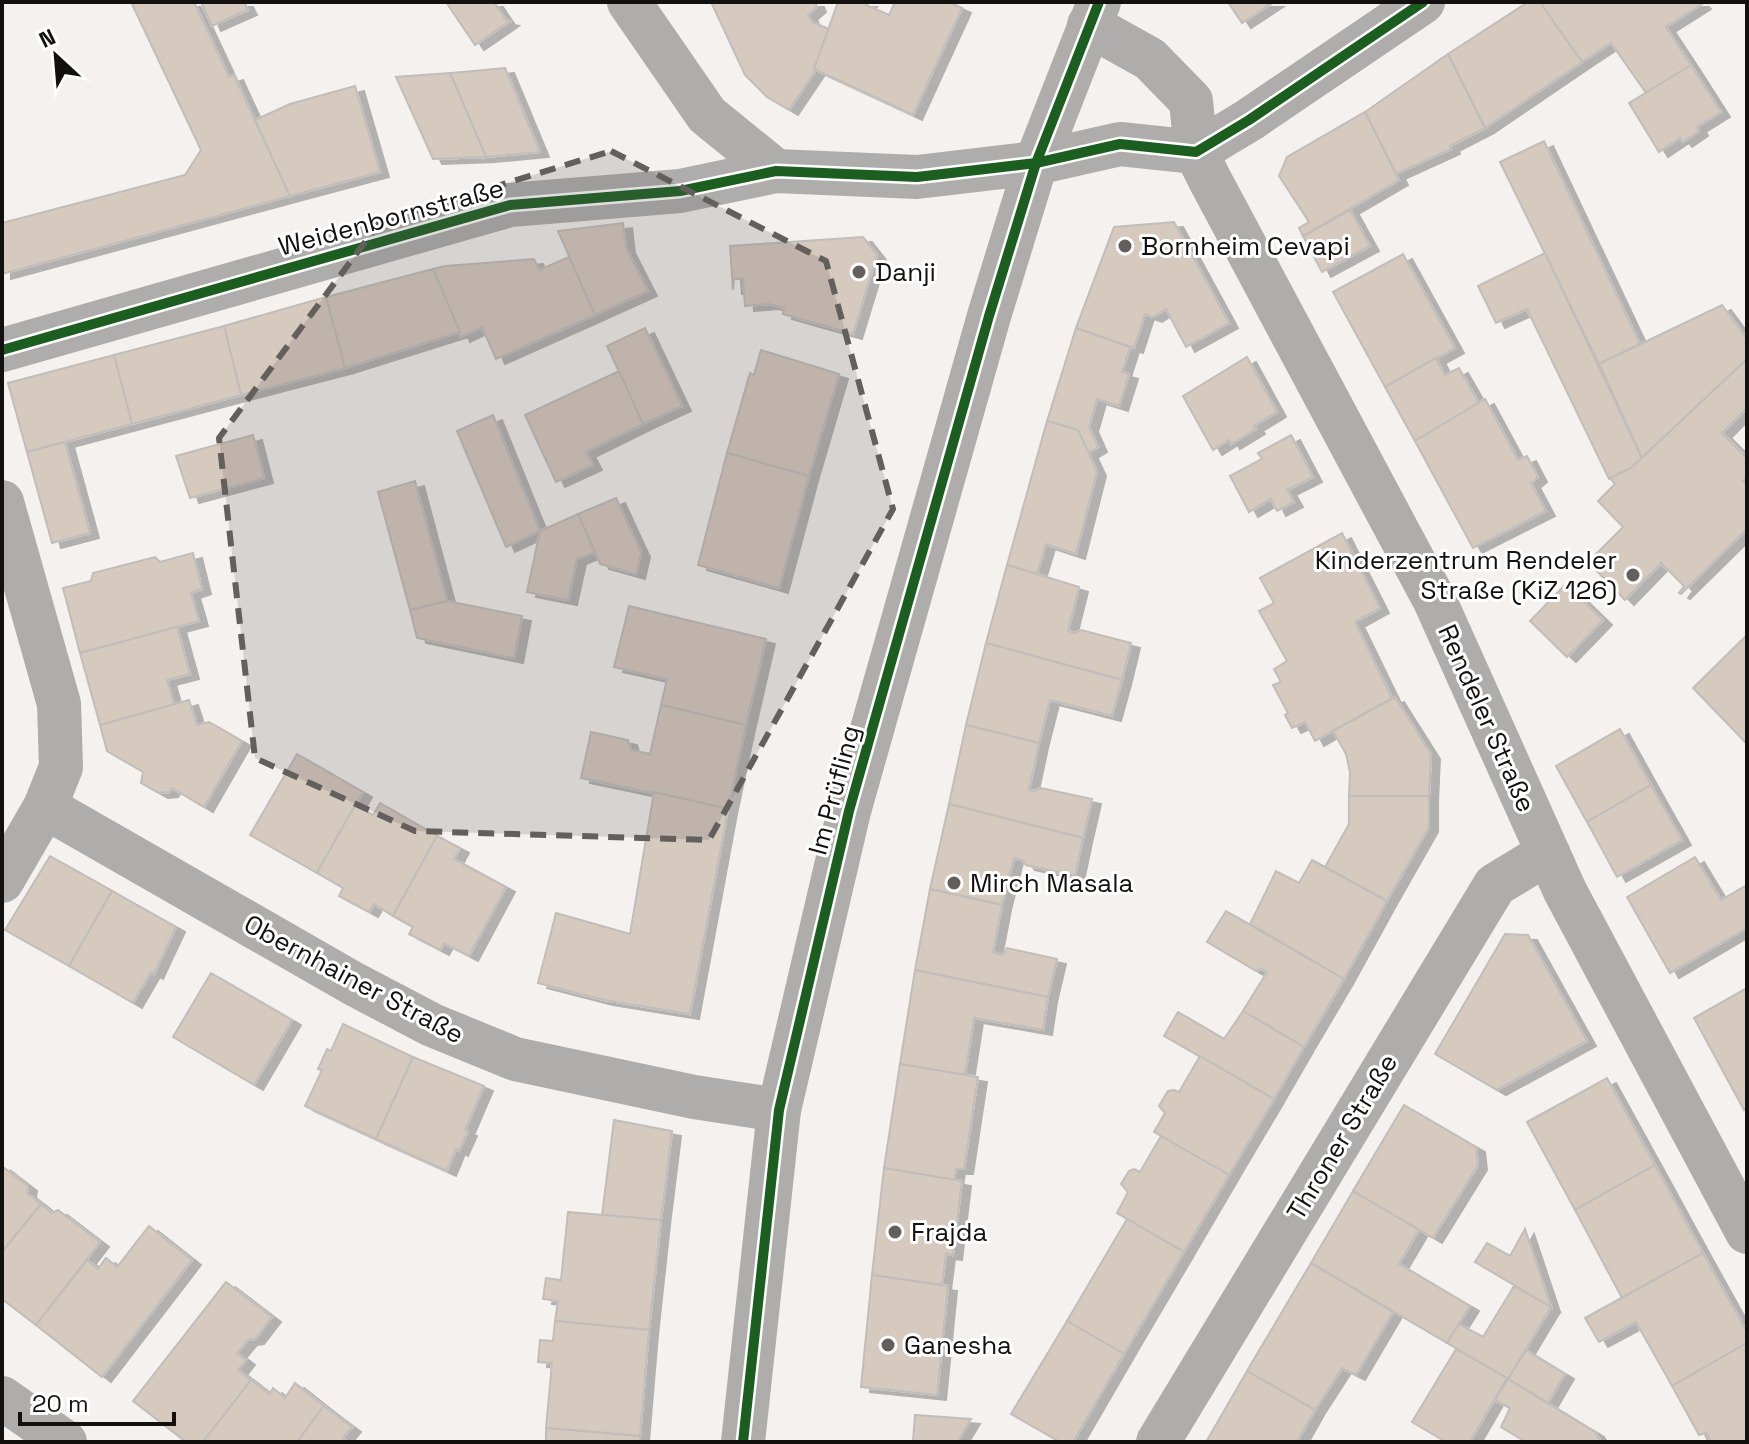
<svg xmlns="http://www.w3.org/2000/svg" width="1749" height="1444" font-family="'Space Grotesk',sans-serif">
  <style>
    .building { fill: #d6c9be; stroke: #c0bdbb; stroke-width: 2; filter: url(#shadow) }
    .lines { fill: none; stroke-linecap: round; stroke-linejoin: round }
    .minor { stroke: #aeadac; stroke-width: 44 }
    .secondary { stroke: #aeadab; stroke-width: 44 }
    .cycleway-casing { stroke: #fff; stroke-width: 15 }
    .cycleway { stroke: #1b5e20; stroke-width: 10 }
    .marked { fill: #625f5d; fill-opacity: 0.2; stroke: #625f5d; stroke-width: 6; stroke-dasharray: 16 10; stroke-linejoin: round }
    .poi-dot { fill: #625f5d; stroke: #fff; stroke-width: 3 }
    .labels { text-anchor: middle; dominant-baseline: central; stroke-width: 6; stroke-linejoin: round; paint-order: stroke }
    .street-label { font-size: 26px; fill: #13110f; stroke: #fff }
    .poi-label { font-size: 26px; fill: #13110f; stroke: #fff; text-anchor: start }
  </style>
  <defs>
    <filter id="shadow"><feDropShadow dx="9" dy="5" stdDeviation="0" flood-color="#0004"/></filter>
  </defs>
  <rect width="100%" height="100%" fill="#f4f1ee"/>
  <g class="building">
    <polygon points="131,2 194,2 229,77 234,75 290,196 2,274 2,223 185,175 201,150"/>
    <polygon points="201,2 244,2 248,10 212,26"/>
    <polygon points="446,2 494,2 506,20 510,21 475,45"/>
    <polygon points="711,2 815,2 817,7 808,15 812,22 829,29 814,69 816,70 789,110 767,97 745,75"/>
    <polygon points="838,2 868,2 866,5 889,15 895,2 949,2 962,8 913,115 814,69"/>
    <polygon points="1228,2 1274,2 1242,23"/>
    <polygon points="1528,2 1540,2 1582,62 1485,128 1448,54"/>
    <polygon points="1540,2 1700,2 1702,4 1666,27 1691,65 1646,93 1611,43 1582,62"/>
    <polygon points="1448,54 1485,128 1450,146 1451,149 1396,174 1365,112"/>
    <polygon points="1691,65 1721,112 1697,127 1699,131 1683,142 1680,138 1659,152 1629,103"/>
    <polygon points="505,68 540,152 486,157 450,73"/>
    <polygon points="450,73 486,157 433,159 396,77"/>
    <polygon points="355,86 380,172 290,196 255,120 290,104"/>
    <polygon points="1365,112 1399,180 1303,236 1299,228 1309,222 1279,176 1287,157"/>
    <polygon points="1544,141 1640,344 1599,364 1500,162"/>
    <polygon points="1350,210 1370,246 1322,272 1303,236"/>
    <polygon points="1174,222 1229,323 1186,347 1166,309 1153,317 1145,314 1134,348 1076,328 1114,227"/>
    <polygon points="623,223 626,248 648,291 595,315 558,231"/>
    <polygon points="863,237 877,255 853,334 783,314 784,308 769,304 745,306 743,279 734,279 733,290 730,246"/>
    <polygon points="1545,253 1642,458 1631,468 1609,479 1527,309 1496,323 1478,286"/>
    <polygon points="1403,254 1455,348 1385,387 1333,292"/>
    <polygon points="569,257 595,315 496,359 482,327 461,337 433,269 445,266 534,259 539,270"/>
    <polygon points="433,269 460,332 345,368 326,297"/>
    <polygon points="326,297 345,368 241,395 224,326"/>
    <polygon points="1722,305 1747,339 1747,359 1642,458 1599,364"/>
    <polygon points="224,326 241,395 132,424 114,355"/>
    <polygon points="645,328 682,406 643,424 607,346"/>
    <polygon points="1076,328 1130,347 1122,372 1129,374 1119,406 1097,399 1089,427 1098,447 1088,453 1078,430 1047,421"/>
    <polygon points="761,350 839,374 809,476 727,453 750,373 754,375"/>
    <polygon points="114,355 132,424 27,452 8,383"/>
    <polygon points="1247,357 1277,412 1254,426 1256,429 1231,444 1229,440 1213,450 1183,396"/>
    <polygon points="1436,358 1445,375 1459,368 1479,403 1415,441 1385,387"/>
    <polygon points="1747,359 1747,408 1722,433 1747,458 1747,477 1743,481 1747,485 1747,529 1681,594 1679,593 1684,586 1661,563 1625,600 1588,562 1623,527 1598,501 1615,484 1610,478 1631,468"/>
    <polygon points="619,371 643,424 586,452 593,465 556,482 525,415"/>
    <polygon points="1485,399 1518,460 1527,456 1538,477 1531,483 1546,511 1473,548 1415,441"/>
    <polygon points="493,415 540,531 506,547 457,431"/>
    <polygon points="1047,421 1078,430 1097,471 1076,554 1046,544 1037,574 1007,565"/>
    <polygon points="253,435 264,478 190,498 176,456"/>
    <polygon points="1291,435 1313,477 1287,490 1294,502 1277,511 1271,499 1249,512 1230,476 1262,459 1258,453"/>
    <polygon points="65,442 90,533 52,543 27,452"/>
    <polygon points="727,453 809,476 779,588 698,565"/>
    <polygon points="415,481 447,601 410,610 378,492"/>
    <polygon points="616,498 641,552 636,574 600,564 578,514"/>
    <polygon points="578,514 595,552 577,559 568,600 527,592 540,531"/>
    <polygon points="1342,533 1380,608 1355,622 1392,698 1315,741 1305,722 1292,728 1285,715 1288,713 1273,685 1281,682 1274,669 1287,661 1259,611 1274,603 1260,578"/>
    <polygon points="193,553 202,589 191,593 199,621 80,653 63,588 91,581 93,573 155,557 160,562"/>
    <polygon points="1007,565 1079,587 1068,631 1075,633 1081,630 1131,643 1122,680 986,643"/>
    <polygon points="1566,584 1603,620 1567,657 1530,621"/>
    <polygon points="447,601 522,616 514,658 417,638 410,610"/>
    <polygon points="629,606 766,639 746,725 661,705 667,679 614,667"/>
    <polygon points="177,627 190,674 167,680 174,705 100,725 80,653"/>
    <polygon points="1747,635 1747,744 1693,688"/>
    <polygon points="986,643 1122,680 1112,716 1050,700 1039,743 966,725"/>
    <polygon points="1395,697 1431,754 1429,796 1349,796 1350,772 1346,754 1333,731"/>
    <polygon points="189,700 197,725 209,722 242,741 204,807 172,788 169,792 159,793 141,783 143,772 107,751 100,725"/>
    <polygon points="661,705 746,725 728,809 581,778 591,732 628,740 631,750 650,754"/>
    <polygon points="966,725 1039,743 1029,790 1035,791 1041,788 1092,799 1083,838 949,804"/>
    <polygon points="1620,729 1651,785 1587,822 1556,766"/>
    <polygon points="297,754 363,792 317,873 250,835"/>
    <polygon points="1651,785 1682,840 1617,877 1587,822"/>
    <polygon points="654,792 728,809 690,1014 604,1000 538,983 556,913 630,934"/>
    <polygon points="1349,796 1429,796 1429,827 1387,901 1325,867 1349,824"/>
    <polygon points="380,803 437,836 393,916 374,904 369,912 339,896 343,888 317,873 355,805 373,815"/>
    <polygon points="949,804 1083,838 1075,876 1026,865 1022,860 1014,858 1002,905 930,889"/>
    <polygon points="437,836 460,848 454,859 506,887 469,956 444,943 440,950 409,934 413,927 393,916"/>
    <polygon points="50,856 112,891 69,966 5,930"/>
    <polygon points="1695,857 1721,900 1747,885 1747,928 1670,973 1627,897"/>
    <polygon points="1312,860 1387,901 1344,979 1250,924 1276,871 1299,883"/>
    <polygon points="930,889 1002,905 993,952 1002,955 1007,948 1057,959 1048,997 915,970"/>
    <polygon points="112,891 176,927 154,974 151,972 133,1003 69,966"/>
    <polygon points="1226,911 1344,979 1304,1047 1243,1011 1267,972 1261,969 1256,971 1207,942"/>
    <polygon points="1505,934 1528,935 1587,1041 1497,1090 1435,1054"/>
    <polygon points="915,970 1048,997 1043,1030 974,1018 965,1075 900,1064"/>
    <polygon points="211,973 292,1020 254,1085 173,1037"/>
    <polygon points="1747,988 1747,1108 1744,1110 1694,1018"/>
    <polygon points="1243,1011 1304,1047 1274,1099 1164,1036 1178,1012 1224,1039"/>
    <polygon points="343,1024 413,1057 376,1139 305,1106 322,1070 318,1069 327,1049 331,1051"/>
    <polygon points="1200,1056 1274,1099 1229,1175 1154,1132 1165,1113 1159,1106 1168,1091 1174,1090 1179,1092"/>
    <polygon points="413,1057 484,1086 465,1130 468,1131 459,1151 456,1149 447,1171 376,1139"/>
    <polygon points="900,1064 978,1077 964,1169 956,1169 954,1180 884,1168"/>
    <polygon points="1607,1078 1655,1165 1575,1210 1527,1122"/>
    <polygon points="1404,1105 1476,1147 1478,1165 1433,1238 1353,1191"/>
    <polygon points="614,1120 672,1131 661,1220 602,1215"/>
    <polygon points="1161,1136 1229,1175 1184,1252 1117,1213 1128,1192 1121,1184 1129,1171 1134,1169 1140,1172"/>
    <polygon points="1655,1165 1703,1253 1622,1298 1575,1210"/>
    <polygon points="2,1166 28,1186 27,1193 41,1204 2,1252"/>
    <polygon points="884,1168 962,1181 953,1255 946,1254 942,1285 872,1275"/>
    <polygon points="1353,1191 1419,1230 1399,1264 1470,1306 1447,1343 1311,1263"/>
    <polygon points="41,1204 52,1213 58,1210 100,1242 36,1325 2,1299 2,1252"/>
    <polygon points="568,1212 661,1220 649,1330 555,1321 558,1301 543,1299 546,1278 561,1280"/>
    <polygon points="1127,1219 1184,1252 1124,1354 1067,1321"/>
    <polygon points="149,1226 192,1260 102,1377 36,1325 87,1260 98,1269 106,1258 117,1267"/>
    <polygon points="1525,1229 1551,1307 1475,1262 1487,1243 1510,1256"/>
    <polygon points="1703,1253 1747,1332 1747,1343 1672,1386 1636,1322 1599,1342 1585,1318"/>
    <polygon points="1311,1263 1393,1312 1356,1375 1342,1368 1315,1410 1247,1371"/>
    <polygon points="872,1275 948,1286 937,1395 861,1387"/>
    <polygon points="226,1282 272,1317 255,1339 248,1340 237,1353 246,1360 238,1370 251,1380 203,1442 186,1442 133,1401"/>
    <polygon points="1514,1286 1551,1307 1508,1379 1447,1343 1459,1324 1483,1337"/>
    <polygon points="555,1321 649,1330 640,1436 546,1428 552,1363 538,1362 540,1340 553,1341"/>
    <polygon points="1067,1321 1124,1354 1073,1442 1060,1442 1011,1414"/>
    <polygon points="1747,1343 1747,1442 1711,1442 1706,1433 1699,1435 1672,1386"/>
    <polygon points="1456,1349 1507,1378 1470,1442 1446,1442 1412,1422"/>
    <polygon points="1526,1350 1565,1374 1548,1403 1508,1379"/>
    <polygon points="1247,1371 1315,1410 1297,1442 1206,1442"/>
    <polygon points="1508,1379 1595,1432 1601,1442 1526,1442 1501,1427 1510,1408 1495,1400"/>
    <polygon points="251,1380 270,1394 273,1388 285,1398 295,1383 324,1406 297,1442 203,1442"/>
    <polygon points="324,1406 352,1427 343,1438 348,1442 297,1442"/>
    <polygon points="915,1415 971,1419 957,1442 920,1442 913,1441"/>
    <polygon points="546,1428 640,1436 640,1442 546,1442"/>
  </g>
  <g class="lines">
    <g class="minor">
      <polyline points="629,2 707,115 776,171"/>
      <polyline points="1089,25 1150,59 1191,101 1196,152 1210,180 1435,601 1565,891 1747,1232"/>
      <polyline points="2,350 510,205 680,191 776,171 917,177 1036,163 1120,144 1196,152 1249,120 1423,2"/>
      <polyline points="2,502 59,704 61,767 45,807 2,881"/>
      <polyline points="45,807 354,984 432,1025 515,1059 694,1097 779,1110"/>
      <polyline points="2,1398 65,1442"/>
      <polyline points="1158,1442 1495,885 1548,853"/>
    </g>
    <polyline class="secondary" points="743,1442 779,1110 849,811 989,316 1036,163 1099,2"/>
    <g class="cycleway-casing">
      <g id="cycleway">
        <polyline points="2,350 510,205 680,191 776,171 917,177 1036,163 1120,144 1196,152 1249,120 1423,2"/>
        <polyline points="743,1442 779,1110 849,811 989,316 1036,163 1099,2"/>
      </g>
    </g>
    <use href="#cycleway" class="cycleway"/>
  </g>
  <path class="marked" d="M 611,151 L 826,261 L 893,509 L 709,840 L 415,831 L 255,758 L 219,438 L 380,222 Z"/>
  <g class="poi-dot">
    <circle cx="1125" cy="246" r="8"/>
    <circle cx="859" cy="272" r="8"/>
    <circle cx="1633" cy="575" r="8"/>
    <circle cx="954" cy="883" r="8"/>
    <circle cx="895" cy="1232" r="8"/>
    <circle cx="888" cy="1345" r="8"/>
  </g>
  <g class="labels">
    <g class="street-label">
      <text transform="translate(391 217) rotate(-15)">Weidenbornstraße</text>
      <text transform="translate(1487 718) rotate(66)">Rendeler Straße</text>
      <text transform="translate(834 790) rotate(-75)">Im Prüfling</text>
      <text transform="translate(354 979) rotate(28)">Obernhainer Straße</text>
      <text transform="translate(1342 1137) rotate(-59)">Throner Straße</text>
    </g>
    <g class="poi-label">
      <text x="1141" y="246">Bornheim Cevapi</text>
      <text x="875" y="272">Danji</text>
      <text x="1617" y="560" text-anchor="end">Kinderzentrum Rendeler<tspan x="1617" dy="30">Straße (KiZ 126)</tspan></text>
      <text x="970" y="883">Mirch Masala</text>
      <text x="911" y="1232">Frajda</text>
      <text x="904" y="1345">Ganesha</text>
    </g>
  </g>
  <rect width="1749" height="1444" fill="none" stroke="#13110f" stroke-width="8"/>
  <g transform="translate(56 56) rotate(334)" stroke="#ffffff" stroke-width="6" paint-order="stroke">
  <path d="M0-6L14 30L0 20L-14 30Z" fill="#13110f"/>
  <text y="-12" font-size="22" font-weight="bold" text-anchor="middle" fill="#13110f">N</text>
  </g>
  <path d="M20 1412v12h154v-12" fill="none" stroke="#13110f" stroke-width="4"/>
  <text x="32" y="1412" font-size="24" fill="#13110f" stroke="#ffffff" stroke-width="6" paint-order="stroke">20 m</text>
</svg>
